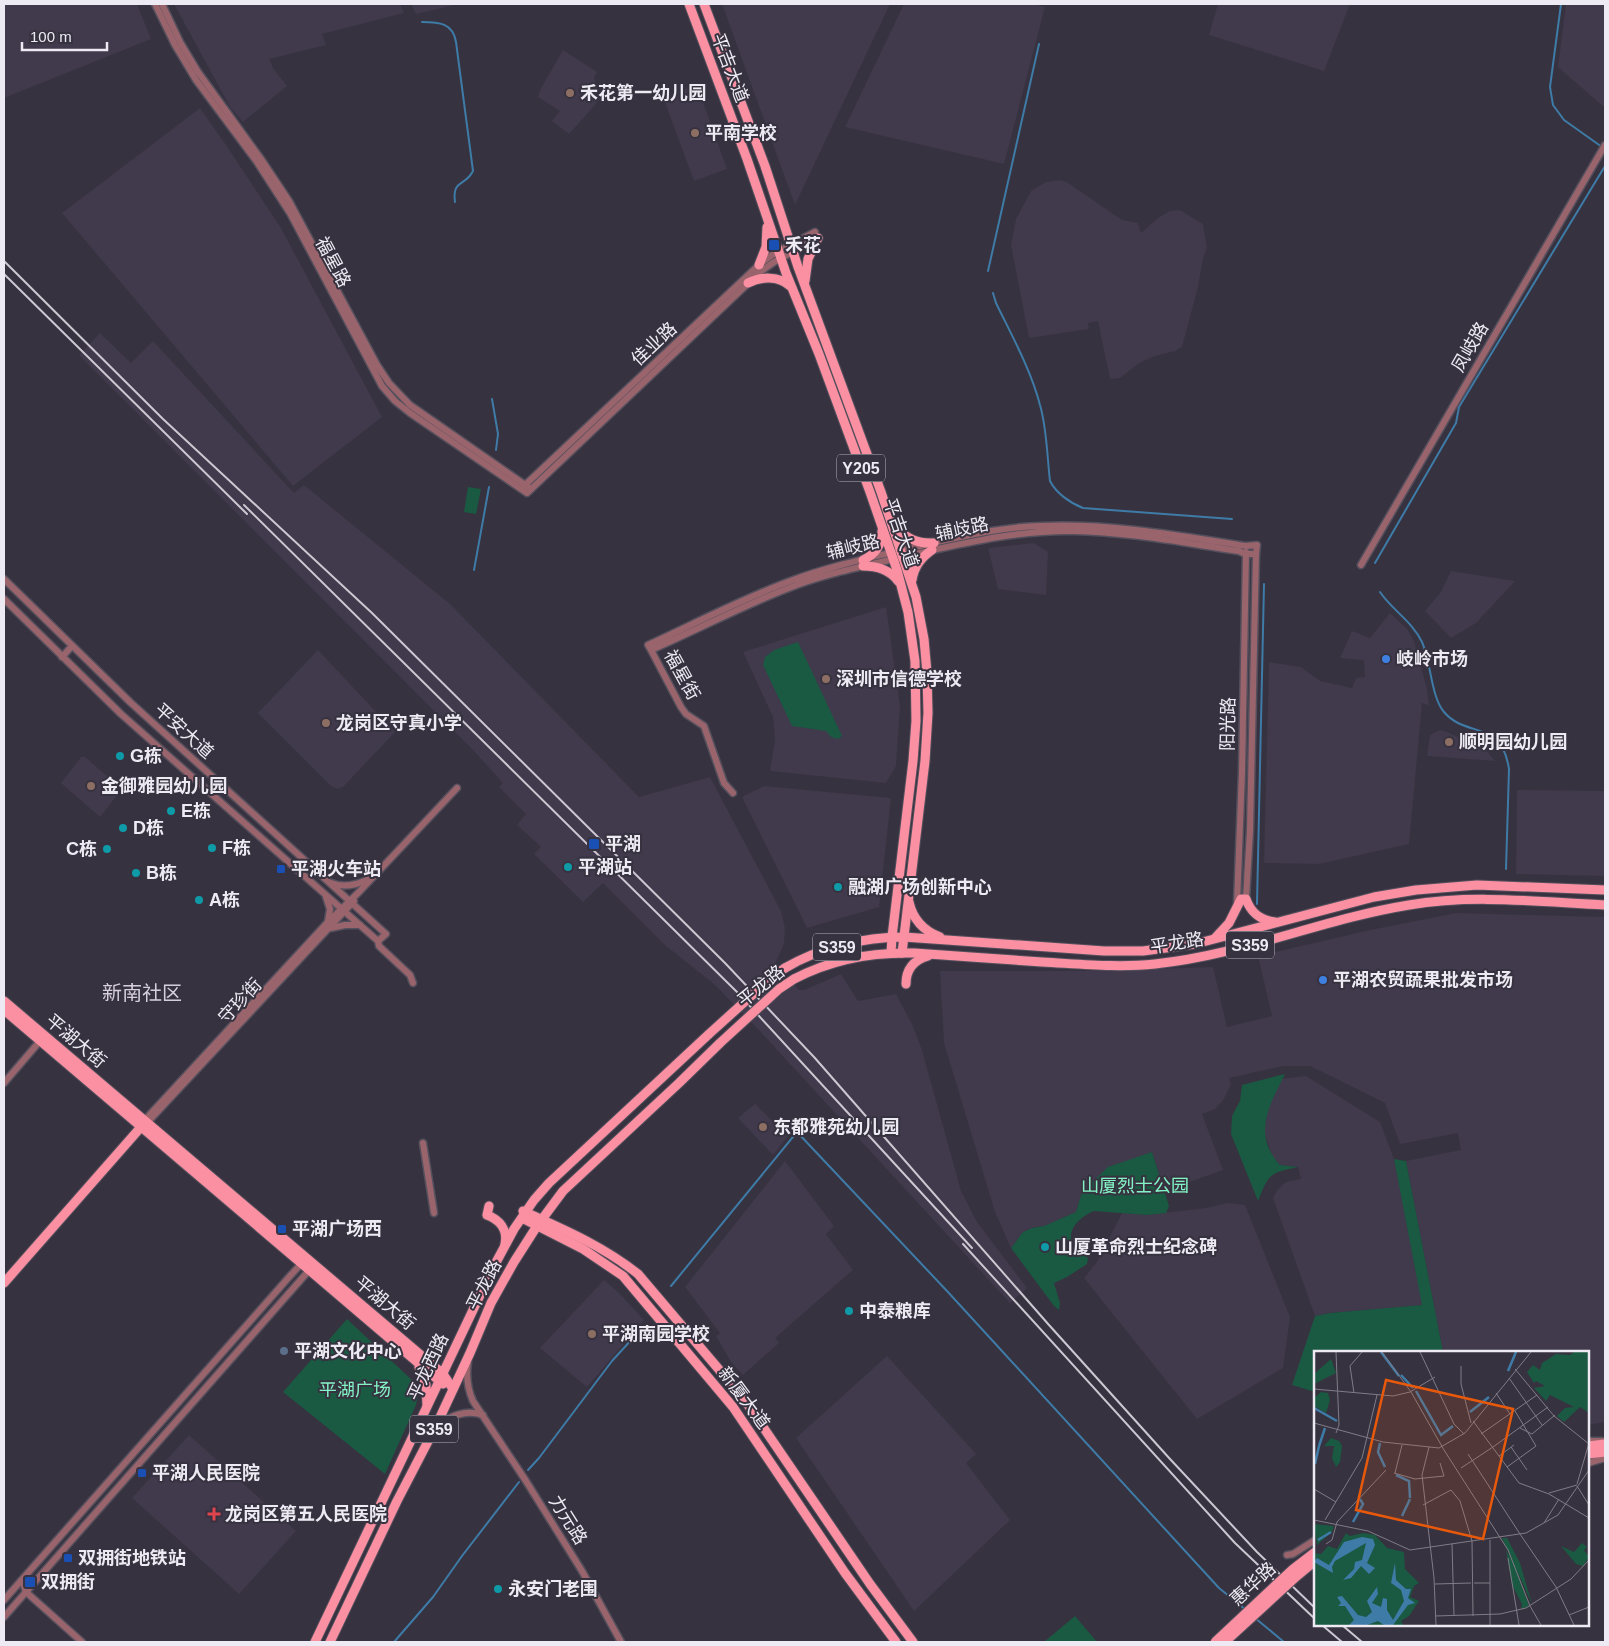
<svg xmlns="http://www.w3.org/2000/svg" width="1609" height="1646" font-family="Helvetica,'Noto Sans SC',sans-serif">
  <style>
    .built { fill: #41394c }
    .green { fill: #1a5942 }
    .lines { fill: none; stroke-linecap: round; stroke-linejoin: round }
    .stream { stroke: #3e7ba7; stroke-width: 2 }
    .minor-casing { stroke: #544f5c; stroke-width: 9 }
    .major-casing { stroke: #544f5c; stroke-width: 11 }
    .minor { stroke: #99646c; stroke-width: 6 }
    .major { stroke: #fb90a2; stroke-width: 9 }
    .rail { stroke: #ccc7d1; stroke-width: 2 }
    .major-bridge-casing { stroke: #544f5c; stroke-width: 11; stroke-linecap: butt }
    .major-bridge { stroke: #fb90a2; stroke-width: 9 }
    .education-dot { fill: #8d6e63; stroke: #37323f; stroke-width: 2 }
    .transit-dot { fill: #1a4fb4; stroke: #37323f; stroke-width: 2 }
    .shop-dot { fill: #3f7fe0; stroke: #37323f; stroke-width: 2 }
    .culture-dot { fill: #0f9aa8; stroke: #37323f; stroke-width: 2 }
    .service-dot { fill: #5c6f8a; stroke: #37323f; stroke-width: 2 }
    .health-dot { fill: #e0444e; stroke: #37323f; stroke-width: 2 }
    .labels { text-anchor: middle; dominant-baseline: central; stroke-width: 4; stroke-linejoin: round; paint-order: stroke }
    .shield { fill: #37323f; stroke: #b7b3bd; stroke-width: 1 }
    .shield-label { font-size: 16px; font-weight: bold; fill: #eeeaf3 }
    .street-label { font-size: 18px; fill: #eeeaf3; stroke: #37323f }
    .poi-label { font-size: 18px; font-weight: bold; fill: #eeeaf3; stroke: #37323f; text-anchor: start }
    .park-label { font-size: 18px; fill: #83f3c5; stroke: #37323f }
    .quarter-label { font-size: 20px; fill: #d5cede; stroke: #37323f }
    .inset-river { fill: none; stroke: #3e7ba7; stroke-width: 2.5 }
    .inset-road { fill: none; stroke: #807c87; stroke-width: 1 }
    .view { fill: #e8590c; fill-opacity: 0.15; stroke: #e8590c; stroke-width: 2.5 }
    .inset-edge { fill: none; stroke: #eeeaf3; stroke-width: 2.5 }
  </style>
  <rect width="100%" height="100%" fill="#37323f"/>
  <g class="built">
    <polygon points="4,4 137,4 151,39 4,98"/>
    <polygon points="174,4 400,4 404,13 322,34 326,45 269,59 273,68 287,86 243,122 230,107"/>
    <polygon points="411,4 459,4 416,14"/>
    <polygon points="722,4 890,4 795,205"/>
    <polygon points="904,4 1033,4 1045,7 1004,164 845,127"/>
    <polygon points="1218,4 1350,4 1324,71 1209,35"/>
    <polygon points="1566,4 1605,4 1605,108 1558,67"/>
    <polygon points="563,50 597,72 594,78 602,97 569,134 552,121 560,111 538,97 540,90"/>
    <polygon points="697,85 727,169 694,181 663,97"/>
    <polygon points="200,108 226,145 281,228 382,417 293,486 62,213"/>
    <polygon points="1060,180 1067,182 1122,220 1138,223 1141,233 1158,218 1170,211 1180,210 1203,224 1207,248 1203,258 1198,287 1182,347 1175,351 1155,356 1139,363 1120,378 1110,379 1098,321 1088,323 1089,329 1029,338 1011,245 1016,219 1031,191 1046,182"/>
    <polygon points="100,333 131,363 153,341 294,493 304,485 450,604 639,797 710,777 781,911 785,928 784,944 775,964 799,990 804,990 841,974 858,1001 896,994 912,1024 922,1050 961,1191 977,1222 1027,1288 1010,1303 755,1026 714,984 666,946 603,883 583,902 534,854 541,847 517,825 526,814 499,787 503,783 474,751 79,355"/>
    <polygon points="1034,543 1048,552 1046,595 998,589 988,548"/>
    <polygon points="1451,571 1515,581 1476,623 1451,638 1425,611 1441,592"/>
    <polygon points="886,607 900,706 896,766 886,783 770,771 775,740 773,717 743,652"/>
    <polygon points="1390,613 1407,629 1414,641 1427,689 1429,706 1422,703 1409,844 1319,864 1264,863 1269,662 1301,667 1320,681 1352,688 1356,678 1365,677 1364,660 1340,658 1352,631 1370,638"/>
    <polygon points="318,650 395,732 344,786 338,789 331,786 258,713"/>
    <polygon points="1440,730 1447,732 1485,749 1495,761 1427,756 1430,735"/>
    <polygon points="81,757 85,757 122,789 100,817 61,783"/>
    <polygon points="764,786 891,798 879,907 807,928 742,797"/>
    <polygon points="1517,790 1605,791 1605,876 1516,874"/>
    <polygon points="1456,913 1605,917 1605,1422 1588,1425 1588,1352 1443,1352 1406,1161 1461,1150 1458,1133 1400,1144 1385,1103 1310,1066 1284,1066 1229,1078 1231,1084 1224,1099 1215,1109 1202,1114 1223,1170 1165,1191 1152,1152 1082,1192 1076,1212 1044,1226 1032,1228 1023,1232 1011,1248 995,1212 944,1043 940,971 1093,971 1213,967 1227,1027 1272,1016 1258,956 1370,930"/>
    <polygon points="1306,1076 1380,1122 1394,1159 1423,1305 1330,1313 1315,1316 1273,1198 1278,1189 1286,1182 1301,1179 1298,1167 1280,1165 1272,1156 1264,1131 1262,1115 1280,1079"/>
    <polygon points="755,1104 788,1136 773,1155 738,1118"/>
    <polygon points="785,1161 834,1226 826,1234 853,1270 775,1338 779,1343 743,1375 731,1362 716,1336 720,1333 685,1287"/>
    <polygon points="1228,1203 1245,1205 1290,1317 1283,1368 1197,1419 1084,1278 1097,1262 1122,1213 1147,1215 1206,1208"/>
    <polygon points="604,1280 619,1293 644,1320 587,1387 540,1348"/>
    <polygon points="887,1356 976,1454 966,1463 1010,1520 914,1611 796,1438"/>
    <polygon points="189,1435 296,1531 239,1594 132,1498"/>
  </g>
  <g class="green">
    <polygon points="468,487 481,489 476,514 464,512"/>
    <polygon points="798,642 842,736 838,739 831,737 826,731 792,726 763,665 765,657 774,650"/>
    <path d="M 1285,1074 C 1269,1106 1252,1134 1280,1165 L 1298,1167 C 1269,1173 1269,1174 1258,1201 L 1231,1134 L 1232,1116 L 1240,1101 L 1242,1085 Z"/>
    <path d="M 1152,1152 L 1169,1206 L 1166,1213 L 1147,1215 L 1094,1211 C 1082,1216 1065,1229 1073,1245 C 1076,1251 1083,1254 1088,1258 L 1087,1264 L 1067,1277 L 1054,1283 L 1060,1303 L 1059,1310 L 1054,1306 L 1011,1248 L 1023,1232 L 1032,1228 L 1044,1226 L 1076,1212 L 1082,1192 L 1108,1167 Z"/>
    <polygon points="1394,1159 1406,1161 1443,1352 1315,1352 1315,1392 1292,1385 1315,1316 1330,1313 1422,1305"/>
    <polygon points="347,1319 414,1382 417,1388 418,1395 416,1405 385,1474 283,1392"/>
    <polygon points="1075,1616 1097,1642 1044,1642"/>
  </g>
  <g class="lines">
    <g class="stream">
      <polyline points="1561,4 1550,87 1553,105 1564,120 1602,147"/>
      <path d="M 422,22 C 439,22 453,23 456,42 L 473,171 C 465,187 452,179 455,202"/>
      <polyline points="988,271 1039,44"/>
      <path d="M 993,293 L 996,303 C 1012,336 1031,370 1040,405 C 1047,429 1047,456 1050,481 C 1056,493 1070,503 1083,508 L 1232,519"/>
      <polyline points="492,399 498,434 496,450"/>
      <polyline points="1375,563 1456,423 1459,407 1605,166"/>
      <polyline points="474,570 489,487"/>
      <path d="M 1380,592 C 1392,610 1412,621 1422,642 C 1431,662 1431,697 1444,712 C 1467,739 1501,718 1509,769 L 1506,869"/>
      <polyline points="1257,904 1264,584"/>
      <polyline points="671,1286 797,1132 947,1291 1219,1588 1246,1610"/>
      <polyline points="528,1470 539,1458 612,1361 643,1327"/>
      <polyline points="1255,1618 1284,1642"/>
      <polyline points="394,1642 433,1597 462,1556 519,1482"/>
    </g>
    <g class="minor-casing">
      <g id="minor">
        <polyline points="155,4 175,45 196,80 257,162 290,213 382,386 395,401 410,413 527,493 760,272 774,262 818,238"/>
        <polyline points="162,4 180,42 198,72 261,159 289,201 377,365 389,383 410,405 531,489"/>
        <polyline points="524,486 759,265 772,255 815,232"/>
        <polyline points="1361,565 1605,145"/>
        <polyline points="4,579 130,702 386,934 378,941"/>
        <polyline points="4,599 121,714 378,941 379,946 410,975 413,983"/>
        <path d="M 651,650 C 697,630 742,606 789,588 C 827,573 866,566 906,556 C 961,544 1016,530 1073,531 C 1129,532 1184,543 1239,551 L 1245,554 L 1256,554 L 1257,545 L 1246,546 C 1177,535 1109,523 1040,526 C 1002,527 965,536 928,544 C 883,555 836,564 793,580 C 743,598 696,623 648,645 L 651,650 L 681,707 L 686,714 L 704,726 L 724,783 L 733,793"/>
        <polyline points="62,657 72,646"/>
        <path d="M 331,883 C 344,888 357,885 369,879"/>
        <polyline points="326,897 330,909 328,921"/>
        <polyline points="1246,899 1250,830 1256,554"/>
        <polyline points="1237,903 1242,772 1246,552"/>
        <polyline points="331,928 345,925 360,925"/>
        <polyline points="4,1083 40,1041"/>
        <polyline points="143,1122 327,923 359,892 457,788"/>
        <polyline points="146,1124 354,901"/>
        <polyline points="423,1143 434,1213"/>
        <path d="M 468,1362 C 466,1376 467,1388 473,1401 L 526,1481 L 582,1571 L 621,1642"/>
        <path d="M 436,1426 C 451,1416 465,1409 483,1415"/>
        <polyline points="1588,1441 1602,1441"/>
        <polyline points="1588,1463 1605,1458"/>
        <polyline points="1287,1555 1293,1554 1315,1540"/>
        <polyline points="22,1580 26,1592 82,1642"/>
        <polyline points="4,1600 290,1276 301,1264 305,1264"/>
        <polyline points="4,1617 312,1267"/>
      </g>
    </g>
    <g class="major-casing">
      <g id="major">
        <polyline points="689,4 747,159 786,273 819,354 870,492 897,570 908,612 915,661 916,721 913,761 892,937 891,953"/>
        <polyline points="704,4 765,166 798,267 881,492 916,597 924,639 927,673 928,713 925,761 902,953"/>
        <polyline points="759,265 766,247 767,227"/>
        <polyline points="805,281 808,259 818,238"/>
        <path d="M 748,283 C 761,276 779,276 790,286"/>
        <path d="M 895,526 C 906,539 918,544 934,543"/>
        <path d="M 863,560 C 876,554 882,545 882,531"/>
        <path d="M 863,566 C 877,566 890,570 898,581"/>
        <path d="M 912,580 C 914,567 920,558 932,550"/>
        <path d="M 909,902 C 913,920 924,931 940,937"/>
        <path d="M 1216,937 L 1229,923 L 1241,899 L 1246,899 C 1251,913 1260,920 1275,922"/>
        <path d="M 785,968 C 819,948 863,937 904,937 L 1104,951 L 1143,951 L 1195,944 L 1374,897 L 1416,890 L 1477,885 L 1605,890"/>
        <path d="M 794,979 C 830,960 873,952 914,953 C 957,956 999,959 1042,962 C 1080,964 1118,968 1155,964 C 1242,955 1323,919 1409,905 C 1473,894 1541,902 1605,905"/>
        <path d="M 906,984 C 906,969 914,960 928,956"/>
        <polyline points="4,1001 443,1374 453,1389"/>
        <polyline points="4,1010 443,1384"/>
        <path d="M 489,1206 L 487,1215 C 500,1220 508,1230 505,1244"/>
        <path d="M 523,1211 C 563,1229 603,1246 638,1274 L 744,1399 L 870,1584 L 913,1642"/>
        <polyline points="522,1218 583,1249 623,1276 733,1407 845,1573 896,1642"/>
        <polyline points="4,1283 141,1127"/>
        <polyline points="419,1367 426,1385 427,1405"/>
        <polyline points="1588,1446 1605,1444"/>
        <polyline points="1588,1454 1605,1452"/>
        <polyline points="315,1642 493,1268 514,1229 534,1200 549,1183 709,1034"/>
        <polyline points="330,1642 397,1501 436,1426 470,1353 491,1303 514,1262 537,1226 563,1191 679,1083 720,1043"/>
      </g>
    </g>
    <use href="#minor" class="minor"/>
    <use href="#major" class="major"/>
    <g class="rail">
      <polyline points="4,261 163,419 372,613 725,963 814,1057 1049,1325 1170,1459 1257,1552 1315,1608"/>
      <polyline points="4,274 247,514"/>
      <polyline points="244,505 737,992 972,1248"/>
      <polyline points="963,1244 1235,1543 1315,1619"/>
      <polyline points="1322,1625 1342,1642"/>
      <polyline points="1342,1625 1362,1642"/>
    </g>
    <g class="major-bridge-casing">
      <g id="major-bridge">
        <polyline points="709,1034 771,978 785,968"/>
        <polyline points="720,1043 779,989 794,979"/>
        <polyline points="1215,1642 1293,1569 1315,1552"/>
        <polyline points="1225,1642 1297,1576 1315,1561"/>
      </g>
    </g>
    <use href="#major-bridge" class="major-bridge"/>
  </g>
  <g class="education-dot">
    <circle cx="570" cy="93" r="5"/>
    <circle cx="695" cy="133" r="5"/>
    <circle cx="826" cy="679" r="5"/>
    <circle cx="326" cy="723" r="5"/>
    <circle cx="1449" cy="742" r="5"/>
    <circle cx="91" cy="786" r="5"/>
    <circle cx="763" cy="1127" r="5"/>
    <circle cx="592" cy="1334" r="5"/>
  </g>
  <g class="transit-dot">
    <rect x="768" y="239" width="12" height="12" rx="2.5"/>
    <rect x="588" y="838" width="12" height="12" rx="2.5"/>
    <rect x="276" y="864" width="10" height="10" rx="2.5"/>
    <rect x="277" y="1224" width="10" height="10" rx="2.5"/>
    <rect x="137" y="1468" width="10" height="10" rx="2.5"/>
    <rect x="63" y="1553" width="10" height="10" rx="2.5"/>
    <rect x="24" y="1576" width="12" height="12" rx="2.5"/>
  </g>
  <g class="shop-dot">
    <circle cx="1386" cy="659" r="5"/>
    <circle cx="1323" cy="980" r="5"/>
  </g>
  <g class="culture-dot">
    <circle cx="120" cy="756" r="5"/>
    <circle cx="171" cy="811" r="5"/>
    <circle cx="123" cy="828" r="5"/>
    <circle cx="212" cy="848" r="5"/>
    <circle cx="107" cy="849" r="5"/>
    <circle cx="568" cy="867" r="5"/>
    <circle cx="136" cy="873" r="5"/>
    <circle cx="838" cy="887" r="5"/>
    <circle cx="199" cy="900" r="5"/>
    <circle cx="1045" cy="1247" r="5"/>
    <circle cx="849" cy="1311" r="5"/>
    <circle cx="498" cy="1589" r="5"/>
  </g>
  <circle class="service-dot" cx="284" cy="1351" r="5"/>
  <path class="health-dot" d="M211.5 1506.5h5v5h5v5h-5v5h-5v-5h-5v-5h5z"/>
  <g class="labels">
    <g class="shield">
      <rect x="837" y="454.5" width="48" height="27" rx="4"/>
      <rect x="1226" y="931.5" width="48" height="27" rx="4"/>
      <rect x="813" y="933.5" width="48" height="27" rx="4"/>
      <rect x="410" y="1415.5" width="48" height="27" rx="4"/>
    </g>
    <g class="shield-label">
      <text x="861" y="468">Y205</text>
      <text x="1250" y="945">S359</text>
      <text x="837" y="947">S359</text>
      <text x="434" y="1429">S359</text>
    </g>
    <g class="street-label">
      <text transform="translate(730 68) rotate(69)">平吉大道</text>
      <text transform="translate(333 262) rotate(62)">福星路</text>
      <text transform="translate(654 344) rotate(-43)">佳业路</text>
      <text transform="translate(1470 347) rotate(-60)">凤岐路</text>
      <text transform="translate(962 529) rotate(-12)">辅歧路</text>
      <text transform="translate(901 533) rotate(71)">平吉大道</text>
      <text transform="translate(853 547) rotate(-14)">辅岐路</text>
      <text transform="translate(682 675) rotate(61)">福星街</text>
      <text transform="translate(1228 724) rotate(-89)">阳光路</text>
      <text transform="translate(184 731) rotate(42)">平安大道</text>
      <text transform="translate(1177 943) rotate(-9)">平龙路</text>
      <text transform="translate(761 986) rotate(-39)">平龙路</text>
      <text transform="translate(240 1001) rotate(-47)">守珍街</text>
      <text transform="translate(76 1041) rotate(40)">平湖大街</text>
      <text transform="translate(484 1285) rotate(-63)">平龙路</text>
      <text transform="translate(385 1303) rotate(40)">平湖大街</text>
      <text transform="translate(428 1367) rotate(-65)">平龙西路</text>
      <text transform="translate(744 1398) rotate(53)">新厦大道</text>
      <text transform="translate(568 1520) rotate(58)">力元路</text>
      <text transform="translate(1253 1584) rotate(-43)">惠华路</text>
    </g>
    <g class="poi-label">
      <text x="580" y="93">禾花第一幼儿园</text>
      <text x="705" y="133">平南学校</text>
      <text x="785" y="245">禾花</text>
      <text x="1396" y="659">岐岭市场</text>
      <text x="836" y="679">深圳市信德学校</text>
      <text x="336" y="723">龙岗区守真小学</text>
      <text x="1459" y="742">顺明园幼儿园</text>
      <text x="130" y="756">G栋</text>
      <text x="101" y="786">金御雅园幼儿园</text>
      <text x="181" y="811">E栋</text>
      <text x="133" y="828">D栋</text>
      <text x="605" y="844">平湖</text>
      <text x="222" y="848">F栋</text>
      <text x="97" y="849" text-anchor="end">C栋</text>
      <text x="578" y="867">平湖站</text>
      <text x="291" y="869">平湖火车站</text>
      <text x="146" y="873">B栋</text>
      <text x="848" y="887">融湖广场创新中心</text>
      <text x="209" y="900">A栋</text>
      <text x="1333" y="980">平湖农贸蔬果批发市场</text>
      <text x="773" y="1127">东都雅苑幼儿园</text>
      <text x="292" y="1229">平湖广场西</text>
      <text x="1055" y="1247">山厦革命烈士纪念碑</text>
      <text x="859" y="1311">中泰粮库</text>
      <text x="602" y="1334">平湖南园学校</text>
      <text x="294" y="1351">平湖文化中心</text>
      <text x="152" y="1473">平湖人民医院</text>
      <text x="225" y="1514">龙岗区第五人民医院</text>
      <text x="78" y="1558">双拥街地铁站</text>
      <text x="41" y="1582">双拥街</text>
      <text x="508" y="1589">永安门老围</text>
    </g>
    <g class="park-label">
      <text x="1135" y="1186">山厦烈士公园</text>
      <text x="355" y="1390">平湖广场</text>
    </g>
    <g class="quarter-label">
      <text x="142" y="993">新南社区</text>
    </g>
  </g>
  <g transform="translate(1314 1351)">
    <rect width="275" height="275" fill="#37323f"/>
    <path d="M 260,1 L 275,1 L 275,62 L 266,56 L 250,71 L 243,65 L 251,57 L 260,56 L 236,44 L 232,50 L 220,37 L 231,35 L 222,30 L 220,32 L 213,21 L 219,14 L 226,19 L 228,12 L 242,3 L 256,4 ZM 17,8 L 22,22 L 0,33 L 0,23 ZM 7,41 L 14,42 L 16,49 L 12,62 L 0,55 L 0,47 ZM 17,87 L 25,90 L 28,95 L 26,111 L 22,116 L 18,107 L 20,95 L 10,95 ZM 0,173 L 20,175 L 18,181 L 3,194 ZM 32,182 L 36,185 L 49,182 L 61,184 L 73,197 L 90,201 L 91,218 L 105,232 L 100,235 L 96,246 L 105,250 L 95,265 L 87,270 L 89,274 L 0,274 L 0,202 L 7,203 L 14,195 L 23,198 ZM 188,187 L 193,187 L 206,212 L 218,253 ZM 268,192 L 273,196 L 270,199 L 275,206 L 269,215 L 262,213 L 247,195 L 260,201 ZM 192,199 L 201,215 L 215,255 L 207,258 L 208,253 L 198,234 Z" fill="#1a5942"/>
    <path d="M 48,186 L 59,188 L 61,194 L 53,212 L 61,217 L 55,223 L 47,215 L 37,227 L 29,229 L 40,218 L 41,211 L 48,209 L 52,192 L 21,210 L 18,216 L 19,222 L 0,211 L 3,207 L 15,214 L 30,191 ZM 81,212 L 82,229 L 92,238 L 97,238 L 94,247 L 101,252 L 94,254 L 79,274 L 70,274 L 64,270 L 53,274 L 35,274 L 40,269 L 31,255 L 24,255 L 27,252 L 23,246 L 28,245 L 44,264 L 52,266 L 58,261 L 53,250 L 63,236 L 64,243 L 58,252 L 67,256 L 69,247 L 73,248 L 73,259 L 79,269 L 90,250 L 87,239 L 77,232 Z" fill="#3e7ba7"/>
    <path class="inset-river" d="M 67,1 L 85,25M 194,20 L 202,1M 87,24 L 99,37M 102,40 L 127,84 L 139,75M 0,57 L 23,70M 156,61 L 175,46M 66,92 L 64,101 L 71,116M 5,95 L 11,77M 1,113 L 5,95M 82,124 L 95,130 L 96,147M 88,165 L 96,148M 39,171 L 49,153 L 46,148M 4,189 L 17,181"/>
    <path class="inset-road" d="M 68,1 L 97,41 L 130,99 L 194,199 L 216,255 L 227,274M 106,1 L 140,73 L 150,83M 147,15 L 147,33 L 157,72M 201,18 L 240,65 L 275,93M 195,27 L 228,74M 0,38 L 79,45 L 96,41 L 121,26M 40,42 L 36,15 L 48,1M 182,42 L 196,63M 159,70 L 205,132 L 235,143 L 275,167M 0,72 L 69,91 L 125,97 L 151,82 L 217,1M 206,77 L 218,83 L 241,64M 22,82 L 25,74 L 22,1M 167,83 L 223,44M 115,96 L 108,124 L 120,227 L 122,274M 179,96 L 234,56M 197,96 L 213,119M 154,103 L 206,183M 185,105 L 200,94M 193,116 L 222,95 L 201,60M 147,117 L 179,96M 80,122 L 101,128 L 130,125 L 126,112M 81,122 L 88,94M 263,133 L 275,92M 263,135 L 275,154M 0,138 L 22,151M 235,142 L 263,134M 109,154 L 137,139 L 146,150 L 158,190 L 159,265M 0,169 L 54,180 L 96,199 L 212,182 L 244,164 L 275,119M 11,169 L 48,107 L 63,44M 230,172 L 245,148M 0,182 L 0,201M 206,183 L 242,236 L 260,274M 176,189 L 176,274M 12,193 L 18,189 L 23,171 L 72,119M 138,193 L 140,265M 194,207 L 205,274M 160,232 L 176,232M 121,233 L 157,232M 255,264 L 275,256M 121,265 L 186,263 L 212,257 L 257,228 L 275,209"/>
    <path class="view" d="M 72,29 L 199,58 L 169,188 L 42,159 Z"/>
    <rect width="275" height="275" class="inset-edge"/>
  </g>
  <rect width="1609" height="1646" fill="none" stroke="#eeeaf3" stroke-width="10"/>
  <path d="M22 42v8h85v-8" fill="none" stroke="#eeeaf3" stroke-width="2.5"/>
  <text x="30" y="42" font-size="15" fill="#eeeaf3" stroke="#37323f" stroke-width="4" paint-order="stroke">100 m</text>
</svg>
